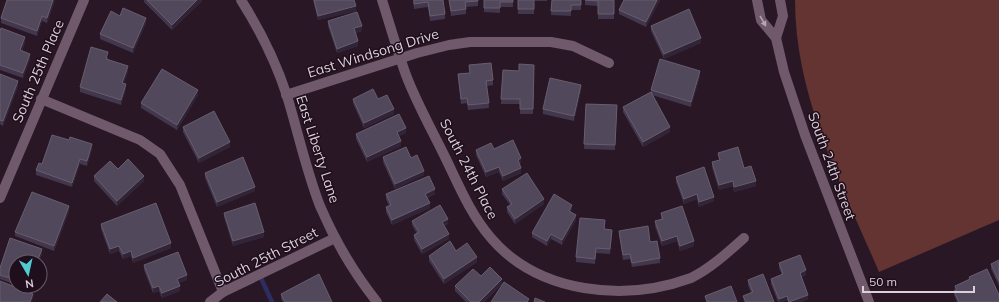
<svg xmlns="http://www.w3.org/2000/svg" width="999" height="302" font-family="Mulish,sans-serif">
  <style>
    .green { fill: #633431 }
    .lines { fill: none; stroke-linecap: round; stroke-linejoin: round }
    .stream { stroke: #2c2d61; stroke-width: 4.5 }
    .street { stroke: #6f596b; stroke-width: 10 }
    .secondary { stroke: #6f596b; stroke-width: 10 }
    .wall { fill: #42374c }
    .shaded-wall { fill: #312436 }
    .building { fill: #52485b; stroke: #685d6f }
    .oneway { fill: #b5a6b2 }
    .labels { text-anchor: middle; dominant-baseline: central; stroke-width: 3; stroke-linejoin: round; paint-order: stroke }
    .street-label { font-size: 14px; fill: #dbcfd9; stroke: #1f0e1c }
  </style>
  <rect width="100%" height="100%" fill="#291726"/>
  <path class="green" d="M 795,0 L 999,0 L 999,220 L 879,272 C 842,185 795,97 795,0 Z"/>
  <g class="lines">
    <polyline class="stream" points="260,276 272,302"/>
    <g class="street">
      <path d="M 382,0 C 390,25 397,50 406,75 C 417,104 433,132 446,159 C 459,186 471,215 491,238 C 539,294 625,302 691,278 C 711,268 727,253 744,238"/>
      <polyline points="286,95 417,53 449,45 470,42 551,42 573,46 609,63"/>
      <polyline points="41,99 140,140 160,154 180,185 223,292"/>
      <polyline points="0,198 84,0"/>
      <polyline points="210,302 223,292 335,238"/>
    </g>
    <g class="secondary">
      <path d="M 241,0 C 260,30 276,62 287,96 C 298,132 306,170 320,206 C 335,241 354,273 377,302"/>
      <polyline points="757,0 761,20 776,38 784,72 805,135 869,302"/>
      <polyline points="776,38 783,16 780,0"/>
    </g>
  </g>
  <g class="wall">
    <polygon points="55,0 47,23 42,21 37,36 1,23 1,18"/>
    <polygon points="144,0 202,0 202,1 172,30 144,2"/>
    <polygon points="313,0 354,0 356,11 318,20"/>
    <polygon points="413,0 443,0 445,14 445,19 430,21 428,7 414,9"/>
    <polygon points="449,0 478,0 478,6 466,7 466,14 451,16"/>
    <polygon points="484,0 513,0 513,7 500,7 500,13 484,12"/>
    <polygon points="518,0 547,0 547,1 534,1 534,14 518,14"/>
    <polygon points="552,0 581,0 581,10 571,10 571,16 551,15"/>
    <polygon points="585,0 614,0 614,19 598,19 598,6 585,5"/>
    <polygon points="624,0 660,0 646,27 619,14 619,10"/>
    <polygon points="120,16 146,23 133,53 100,39 100,34"/>
    <polygon points="328,21 362,31 355,33 358,46 337,53 328,26"/>
    <polygon points="651,26 701,43 664,59 651,31"/>
    <polygon points="0,31 25,42 22,51 30,59 23,78 0,70"/>
    <polygon points="108,57 108,59 128,71 124,83 126,89 121,105 80,92 80,87"/>
    <polygon points="469,65 493,80 493,85 487,86 489,108 468,110 467,103 461,104 458,74 470,73"/>
    <polygon points="534,65 533,114 520,114 520,104 501,104 503,70 519,71"/>
    <polygon points="0,74 18,86 3,126 0,124"/>
    <polygon points="700,76 691,107 652,95 670,132 643,147 623,112 623,107 651,92 651,90"/>
    <polygon points="581,90 574,121 543,114 543,109"/>
    <polygon points="198,95 177,130 141,108 141,103"/>
    <polygon points="353,99 378,99 394,114 364,128 353,103"/>
    <polygon points="586,104 617,105 615,150 584,149"/>
    <polygon points="183,127 230,147 199,163 183,132"/>
    <polygon points="406,133 399,136 401,146 367,162 356,139 356,134"/>
    <polygon points="92,149 87,166 80,164 72,187 36,175 36,170 42,164"/>
    <polygon points="494,149 521,163 519,164 521,173 503,181 499,172 486,177 476,155 476,150"/>
    <polygon points="718,153 744,168 756,186 734,192 733,186 719,190 712,167 712,162 719,160"/>
    <polygon points="383,157 424,175 395,189 383,162"/>
    <polygon points="118,169 144,181 117,206 94,181 94,176"/>
    <polygon points="205,173 255,191 217,207 205,178"/>
    <polygon points="676,177 714,201 699,207 697,199 684,204 676,182"/>
    <polygon points="502,189 544,204 515,224 507,212 507,207 510,205 502,194"/>
    <polygon points="386,194 435,194 427,198 430,208 392,225 386,212 386,207 389,206 386,199"/>
    <polygon points="572,210 571,212 576,220 562,245 551,239 547,246 532,237 532,233"/>
    <polygon points="69,211 54,251 15,236 15,232"/>
    <polygon points="224,213 264,237 233,246 224,217"/>
    <polygon points="661,213 694,246 680,251 677,241 662,246 655,226 655,221 661,219"/>
    <polygon points="412,221 448,224 444,226 449,239 422,254 414,240 414,235 417,234 412,225"/>
    <polygon points="101,224 171,248 133,263 131,256 123,259 119,251 110,254 101,229"/>
    <polygon points="605,225 605,229 612,234 610,254 596,253 595,264 576,262 576,257"/>
    <polygon points="619,231 650,242 660,258 660,263 632,267 630,259 623,260 619,235"/>
    <polygon points="10,238 42,249 42,254 39,262 16,262 16,280 14,279 13,284 0,279 0,268"/>
    <polygon points="456,251 477,262 444,284 429,261 429,256"/>
    <polygon points="999,260 999,286 991,269 991,264"/>
    <polygon points="779,263 806,275 801,277 808,299 801,302 788,302 787,300 783,302 778,302 771,284 771,279 782,275 779,268"/>
    <polygon points="144,265 187,280 178,283 180,291 162,298 159,291 153,293 144,270"/>
    <polygon points="481,276 502,284 484,302 466,302 455,291 455,286"/>
    <polygon points="969,277 999,302 957,302 954,295 955,286 969,280"/>
    <polygon points="748,280 774,302 744,302 743,296 751,293 748,285"/>
    <polygon points="281,294 332,302 283,302 281,299"/>
  </g>
  <g class="shaded-wall">
    <polygon points="53,0 55,0 47,23 47,18"/>
    <polygon points="197,0 202,0 202,1 172,30 172,25"/>
    <polygon points="657,0 660,0 646,27 646,22"/>
    <polygon points="356,6 356,11 318,20 318,16"/>
    <polygon points="42,16 42,21 37,36 37,31"/>
    <polygon points="146,18 146,23 133,53 133,48"/>
    <polygon points="362,26 362,31 354,33 354,28"/>
    <polygon points="25,37 25,42 20,55 20,50"/>
    <polygon points="701,38 701,43 664,59 664,54"/>
    <polygon points="358,41 358,46 337,53 337,49"/>
    <polygon points="30,54 30,59 23,78 23,73"/>
    <polygon points="128,66 128,71 122,88 122,83"/>
    <polygon points="700,71 700,76 691,107 691,102"/>
    <polygon points="18,81 18,86 3,126 3,121"/>
    <polygon points="126,84 126,89 121,105 121,100"/>
    <polygon points="581,85 581,90 574,121 574,116"/>
    <polygon points="198,90 198,95 177,130 177,125"/>
    <polygon points="394,109 394,114 364,128 364,123"/>
    <polygon points="670,127 670,132 643,147 643,142"/>
    <polygon points="406,128 406,133 397,137 397,132"/>
    <polygon points="401,141 401,146 367,162 367,157"/>
    <polygon points="230,142 230,147 199,163 199,158"/>
    <polygon points="92,144 92,149 87,166 87,161"/>
    <polygon points="521,158 521,163 518,165 518,160"/>
    <polygon points="80,159 80,164 72,187 72,183"/>
    <polygon points="499,167 499,172 486,177 486,172"/>
    <polygon points="521,168 521,173 503,181 503,176"/>
    <polygon points="424,171 424,175 395,189 395,184"/>
    <polygon points="144,176 144,181 117,206 117,201"/>
    <polygon points="733,181 733,186 719,190 719,185"/>
    <polygon points="756,181 756,186 734,192 734,187"/>
    <polygon points="255,187 255,191 217,207 217,202"/>
    <polygon points="435,189 435,194 425,198 425,194"/>
    <polygon points="697,194 697,199 684,204 684,199"/>
    <polygon points="714,197 714,201 699,207 699,202"/>
    <polygon points="544,199 544,204 515,224 515,219"/>
    <polygon points="430,203 430,208 392,225 392,220"/>
    <polygon points="572,205 572,210 569,216 569,211"/>
    <polygon points="69,206 69,211 54,251 54,246"/>
    <polygon points="576,215 576,220 562,245 562,240"/>
    <polygon points="448,219 448,224 442,227 442,222"/>
    <polygon points="264,232 264,237 233,246 233,241"/>
    <polygon points="449,234 449,239 422,254 422,249"/>
    <polygon points="551,234 551,239 547,246 547,241"/>
    <polygon points="677,236 677,241 662,246 662,241"/>
    <polygon points="694,241 694,246 680,251 680,246"/>
    <polygon points="171,243 171,248 133,263 133,258"/>
    <polygon points="119,246 119,251 110,254 110,249"/>
    <polygon points="42,249 42,254 39,262 37,262"/>
    <polygon points="131,251 131,256 123,259 123,254"/>
    <polygon points="477,257 477,262 444,284 444,279"/>
    <polygon points="806,270 806,275 800,277 800,273"/>
    <polygon points="14,274 14,279 13,284 13,279"/>
    <polygon points="187,275 187,280 177,284 177,279"/>
    <polygon points="502,279 502,284 484,302 479,302"/>
    <polygon points="159,286 159,291 153,293 153,288"/>
    <polygon points="180,286 180,291 162,298 162,293"/>
    <polygon points="33,294 33,299 31,302 30,302"/>
    <polygon points="808,295 808,299 801,302 789,302"/>
    <polygon points="787,296 787,300 783,302 779,302 779,299"/>
  </g>
  <g class="building">
    <polygon points="7,0 53,0 47,18 42,16 37,31 1,18"/>
    <polygon points="147,0 197,0 172,25"/>
    <polygon points="314,0 354,0 356,6 318,16"/>
    <polygon points="414,0 443,0 445,14 430,16 428,2 414,4"/>
    <polygon points="449,0 478,0 478,1 465,2 466,9 451,11"/>
    <polygon points="484,0 513,0 513,2 500,2 500,8 484,8"/>
    <rect x="518" y="0" width="16" height="9"/>
    <polygon points="552,0 581,0 581,5 571,5 571,11 551,11"/>
    <polygon points="585,0 614,0 614,14 598,14 598,1"/>
    <polygon points="624,0 657,0 646,22 619,10"/>
    <polygon points="123,8 146,18 133,48 100,34 111,11 120,16"/>
    <polygon points="689,9 701,38 664,54 651,26"/>
    <polygon points="357,12 362,26 354,28 358,41 337,49 328,21"/>
    <polygon points="1,28 25,37 20,50 30,54 23,73 0,65 0,31"/>
    <polygon points="91,47 108,52 106,59 128,66 122,83 126,84 121,100 80,87"/>
    <polygon points="660,59 700,71 691,102 651,90"/>
    <polygon points="491,63 493,80 486,81 489,103 468,105 467,98 461,99 458,74 470,73 469,65"/>
    <polygon points="519,64 534,65 533,109 520,109 520,99 501,99 503,70 519,71"/>
    <polygon points="162,69 198,90 177,125 141,103"/>
    <polygon points="0,74 18,81 3,121 0,120"/>
    <polygon points="550,78 581,85 574,116 543,109"/>
    <polygon points="373,89 378,99 387,95 394,109 364,123 353,99"/>
    <polygon points="651,92 670,127 643,142 623,107"/>
    <polygon points="586,104 617,105 615,145 584,144"/>
    <polygon points="214,111 230,142 199,158 183,127"/>
    <polygon points="399,114 406,128 397,132 401,141 367,157 356,134"/>
    <polygon points="52,135 69,140 70,137 92,144 87,161 80,159 72,183 36,170 39,163 42,164"/>
    <polygon points="513,140 521,158 518,160 521,168 503,176 499,167 486,172 476,150 491,143 494,149"/>
    <polygon points="406,147 411,158 417,155 424,171 395,184 383,157"/>
    <polygon points="738,147 744,168 751,166 756,181 734,187 733,181 719,185 712,162 720,160 718,153"/>
    <polygon points="243,157 255,187 217,202 205,173"/>
    <polygon points="128,159 144,176 117,201 94,176 110,161 118,169"/>
    <polygon points="704,167 714,197 699,202 697,194 684,199 676,177"/>
    <polygon points="527,173 544,199 515,219 507,207 512,204 502,189"/>
    <polygon points="429,176 435,189 425,194 430,203 392,220 386,207 391,205 386,194"/>
    <polygon points="32,192 69,206 54,246 15,232"/>
    <polygon points="554,194 572,205 569,211 576,215 562,240 551,234 547,241 532,233"/>
    <polygon points="156,203 171,243 133,258 131,251 123,254 119,246 110,249 101,224"/>
    <polygon points="255,203 264,232 233,241 224,213"/>
    <polygon points="440,205 448,219 442,222 449,234 422,249 414,235 419,232 412,221"/>
    <polygon points="682,206 694,241 680,246 677,236 662,241 655,221 663,219 661,213"/>
    <polygon points="580,218 605,220 604,229 612,230 610,249 596,248 595,259 576,257"/>
    <polygon points="648,226 650,242 657,241 660,258 632,263 630,254 623,255 619,231"/>
    <polygon points="10,238 42,249 37,262 16,262 16,275 14,274 13,279 0,275 0,268"/>
    <polygon points="450,241 456,251 467,243 477,257 444,279 429,256"/>
    <polygon points="178,252 187,275 177,279 180,286 162,293 159,286 153,288 144,265"/>
    <polygon points="800,255 806,270 800,273 808,295 789,302 787,296 779,299 771,279 783,274 779,263"/>
    <polygon points="999,260 999,281 991,264"/>
    <polygon points="490,267 502,279 479,302 471,302 455,286 473,269 481,276"/>
    <polygon points="987,269 999,295 999,302 959,302 954,291 957,290 955,286 970,279 969,277"/>
    <polygon points="319,274 332,302 285,302 281,294"/>
    <polygon points="763,274 774,302 746,302 743,296 753,292 748,280"/>
    <polygon points="0,281 33,294 30,302 0,302"/>
    <polygon points="504,282 529,299 527,302 491,302"/>
    <polygon points="731,286 737,302 707,302 705,296"/>
    <polygon points="107,294 117,302 100,302"/>
    <polygon points="535,298 545,302 534,302"/>
  </g>
  <defs><path id="oneway-solid" d="M-6-.8H1V-3.2L6.5 0L1 3.2V.8H-6Z"/></defs>
  <use class="oneway" href="#oneway-solid" transform="translate(763 21) rotate(60)"/>
  <g class="labels">
    <g class="street-label">
      <text transform="translate(373 53) rotate(-17)">East Windsong Drive</text>
      <text transform="translate(38 71) rotate(-67)">South 25th Place</text>
      <text transform="translate(318 149) rotate(72)">East Liberty Lane</text>
      <text transform="translate(832 166) rotate(70)">South 24th Street</text>
      <text transform="translate(469 169) rotate(63)">South 24th Place</text>
      <text transform="translate(266 257) rotate(-27)">South 25th Street</text>
    </g>
  </g>
  <g transform="translate(28 274) rotate(171)"><circle r="19" fill="#1f0e1c" stroke="#6a5b68"/>
  <path d="M0-3L7 15L0 10L-7 15Z" fill="#51ccd3"/>
  <text y="-6" font-size="11" font-weight="bold" text-anchor="middle" fill="#dbcfd9">N</text>
  </g>
  <path d="M863 286v6h111v-6" fill="none" stroke="#dbcfd9" stroke-width="2"/>
  <text x="869" y="286" font-size="12" fill="#dbcfd9" stroke="#1f0e1c" stroke-width="3" paint-order="stroke">50 m</text>
</svg>
